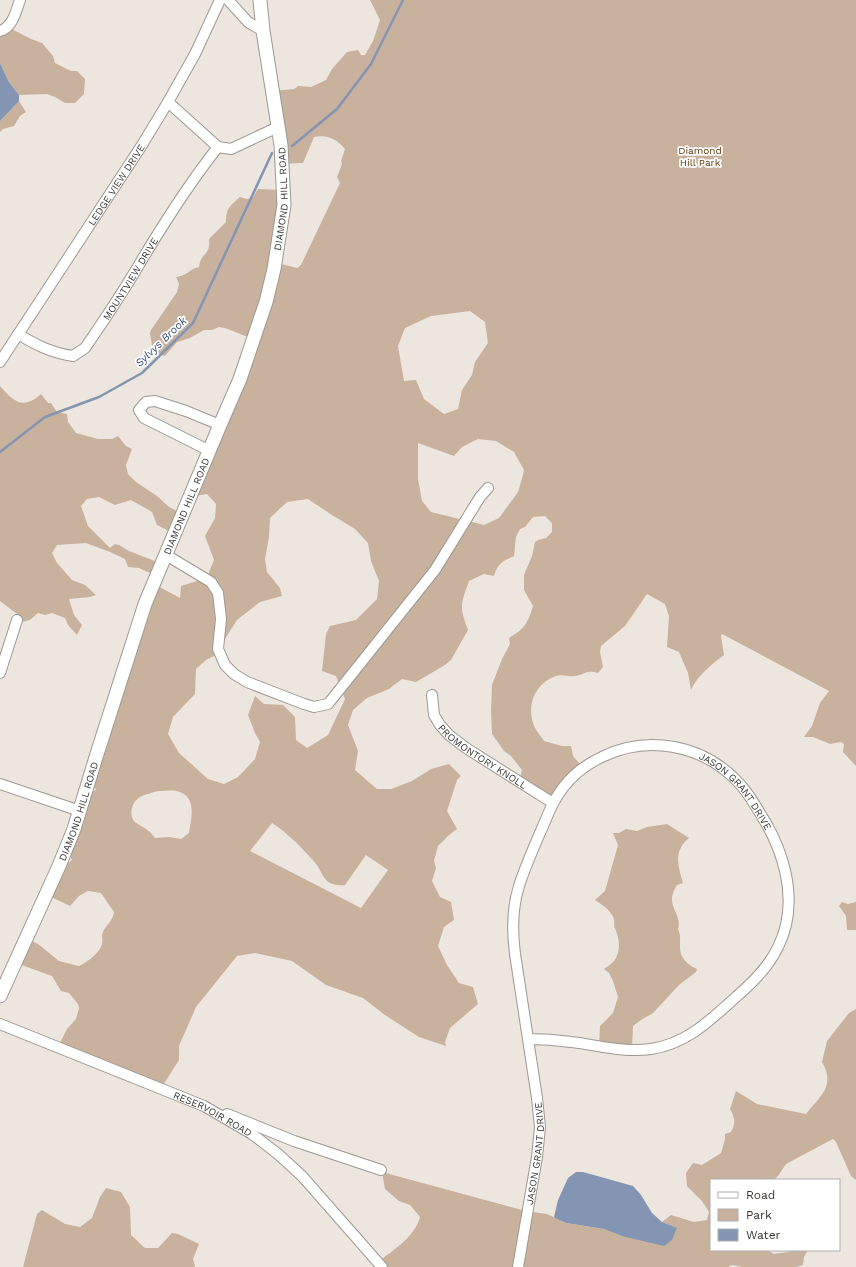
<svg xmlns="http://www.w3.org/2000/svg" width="856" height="1267" font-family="'Work Sans',sans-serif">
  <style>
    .green { fill: #c8b29d; fill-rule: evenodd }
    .water { fill: #8495b3 }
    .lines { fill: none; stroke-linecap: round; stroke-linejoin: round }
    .stream { stroke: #8495b3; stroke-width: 2.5 }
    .minor-casing { stroke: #9e9891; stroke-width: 12 }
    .major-casing { stroke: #9e9891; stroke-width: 15 }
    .minor { stroke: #fff; stroke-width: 10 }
    .major { stroke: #fff; stroke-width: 13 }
    .labels { text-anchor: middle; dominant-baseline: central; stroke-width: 3.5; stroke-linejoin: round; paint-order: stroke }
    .park-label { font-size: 10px; fill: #5c3703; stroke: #fff }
    .street-label { font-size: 10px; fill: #373532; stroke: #fff }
    .water-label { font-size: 11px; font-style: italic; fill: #39507c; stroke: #fff }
  </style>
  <rect width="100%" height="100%" fill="#ede6de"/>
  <g class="green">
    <path d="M 370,0 L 856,0 L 856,766 L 843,752 L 844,744 L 841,742 L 830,744 L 813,737 L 804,737 L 812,726 L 820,703 L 829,691 L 722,634 L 721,636 L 724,655 C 711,665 698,675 691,690 L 688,673 L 679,652 L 667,647 L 669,616 L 665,604 L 647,594 L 625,626 L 601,646 L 600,652 L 603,667 L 598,673 C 585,669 585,675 574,676 C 568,677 561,674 556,676 C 536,683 527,703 533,723 C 535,730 541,736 544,741 L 562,746 L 571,746 L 573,756 L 583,768 L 552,803 L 519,783 L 522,770 L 511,756 L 504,751 L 492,734 L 491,710 L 492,685 L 502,659 L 510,644 L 509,638 C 525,628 527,625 533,606 L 524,590 L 524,575 L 532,556 L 535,542 L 538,540 L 546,538 L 552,532 L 552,523 L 545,516 L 533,517 L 525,527 L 520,529 L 516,537 L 514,556 C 503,561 498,563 494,576 L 484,574 L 469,581 C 461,603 459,607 468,630 L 451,660 L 445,665 L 416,682 L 402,679 L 389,689 L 367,698 L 353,710 L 348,725 L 358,751 L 355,770 L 377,789 L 391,789 L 412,781 L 431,769 L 449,764 L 461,776 L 457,780 L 447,811 L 457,829 L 449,835 L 438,846 L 434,861 L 436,868 L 432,881 L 440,897 L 451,902 L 454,920 L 444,927 L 438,946 L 447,965 L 459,983 L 473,987 L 478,1004 L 450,1028 L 445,1042 L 446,1046 L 419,1037 L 385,1015 L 363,998 L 326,985 L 292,961 L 255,953 L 237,956 L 196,1007 L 179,1046 L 179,1060 L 160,1090 L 58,1047 L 67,1029 L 76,1019 L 79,1008 L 78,1004 L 69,993 L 61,991 L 52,976 L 16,963 L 28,939 L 38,944 L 59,961 L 79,966 C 87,962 100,953 102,944 C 103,940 101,935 103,932 C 107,923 112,923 114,912 L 101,893 L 88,891 L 79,896 L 70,906 L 47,895 L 56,873 L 72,860 L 66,849 L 86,794 L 96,790 L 90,780 L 154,584 L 180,598 L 181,586 L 197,581 L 207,577 L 214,560 L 205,536 L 215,518 L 216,504 L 207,494 L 190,497 L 253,339 L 225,328 L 219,327 L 212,330 L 204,330 L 190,338 L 177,342 L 165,356 L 153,352 L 150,333 L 151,330 L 177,292 L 179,284 L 176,277 C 187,276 189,269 199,267 C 201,252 211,255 209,239 L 226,222 C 226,208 230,206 240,197 L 247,199 L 253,197 L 258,189 L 281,190 L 277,263 L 297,268 L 301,265 L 340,183 L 337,177 L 342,164 L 341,161 L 345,149 C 337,139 327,134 314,137 L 303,163 L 281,164 L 272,91 L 294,89 L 298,86 L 311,87 L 326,80 L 332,69 L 347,52 L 358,50 L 361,55 L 365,55 L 373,41 L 380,20 ZM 470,311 L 485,322 L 488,343 L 475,362 L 472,375 L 462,390 L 458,409 L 444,414 L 424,399 L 416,380 L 404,381 L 398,346 L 405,328 L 431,316 ZM 478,439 L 496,441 L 514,452 L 524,470 L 523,475 L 518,492 L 499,518 L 484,525 L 431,512 L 422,501 L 418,479 L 418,443 L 454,456 L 462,447 ZM 308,499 L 332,515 L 355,529 L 368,543 L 371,561 L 379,581 L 377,599 L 356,620 L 330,626 L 326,634 L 322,671 L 336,676 L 345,699 L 328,735 L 307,748 L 296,740 L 295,717 L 283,705 L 264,704 L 255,696 L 248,715 L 255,733 L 260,742 L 255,759 L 238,777 L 224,784 L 208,779 L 179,753 L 168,734 L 173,717 L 195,694 L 196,669 L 206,660 L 214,656 L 237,620 L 260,602 L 282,596 L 280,588 L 267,572 L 265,559 L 269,537 L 270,518 L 287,502 ZM 158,791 C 164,791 172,790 177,791 C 198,797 191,818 189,833 L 181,839 L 169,837 L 155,838 C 148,828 143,828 135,822 C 128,816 132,801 140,797 C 145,794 152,793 158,791 ZM 272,823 C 289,834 304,850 317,865 C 320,870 323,877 327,881 C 332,885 339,886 345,885 L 366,855 L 388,870 L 361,908 L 250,851 Z"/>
    <polygon points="10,28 31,39 42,43 53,56 55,63 71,71 77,71 85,79 84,94 75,103 65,103 55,97 47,94 19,95 9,82 0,63 0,30"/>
    <polygon points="19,101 26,112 20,116 14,126 3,129 0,132 0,121"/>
    <path d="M 0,386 C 14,402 23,410 41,394 L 48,403 L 51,403 L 57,412 L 67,414 L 68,422 L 76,433 L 98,439 L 112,439 L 118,436 L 126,446 L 132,449 L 126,465 L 128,474 L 136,482 L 157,496 L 169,507 L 183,514 L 171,532 L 157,525 L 152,512 L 131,500 L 115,505 L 99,497 L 87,499 L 81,506 L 88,526 L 110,548 L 115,544 L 119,545 L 129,551 L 160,563 L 152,574 L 139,568 L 128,567 L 125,559 L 110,552 L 86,543 L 57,545 L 52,553 L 57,563 L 72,580 L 85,585 L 96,595 L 90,597 L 69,599 L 74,615 L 82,625 L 77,635 L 68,625 L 65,618 L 52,613 L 45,615 L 38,613 L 30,620 L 18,623 L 17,614 L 0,601 Z"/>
    <path d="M 667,824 L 689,838 C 673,851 678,866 683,883 L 677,885 C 663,907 683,912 678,929 C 681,936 680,940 680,948 C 680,958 688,965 697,969 L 696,972 L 679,985 L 653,1013 L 641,1020 L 633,1026 L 632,1049 L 599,1047 L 600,1026 L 613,1013 L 618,997 L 613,981 L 609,973 L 604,969 C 607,967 611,964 614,961 C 622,951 619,936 614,926 C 617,914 604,906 595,900 L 605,891 L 618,845 L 613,833 L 619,833 L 626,829 L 637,831 L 647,827 Z"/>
    <polygon points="842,902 848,904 856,902 856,930 847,930 846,916 839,906"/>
    <path d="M 856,1009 L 856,1180 L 851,1176 L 836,1142 L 833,1139 L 786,1164 L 778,1176 L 773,1180 L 711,1180 L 711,1250 L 767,1250 L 774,1254 L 788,1252 L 790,1250 L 808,1250 L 804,1257 L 803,1265 L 796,1267 L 742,1267 L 732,1265 L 728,1267 L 381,1267 L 378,1262 C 393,1250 415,1237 420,1217 L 410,1205 L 399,1201 L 385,1189 L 382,1172 L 526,1211 L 547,1214 L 566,1223 L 604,1229 L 622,1236 L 676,1228 L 662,1222 L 671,1215 L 694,1222 L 707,1220 L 709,1212 L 702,1201 L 687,1186 L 686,1173 L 693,1163 L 702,1165 L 721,1153 L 725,1139 L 725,1134 L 731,1132 C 736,1123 735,1118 730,1109 L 736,1091 L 757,1104 L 806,1114 C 820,1096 836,1086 822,1062 L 827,1041 L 849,1013 Z"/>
    <polygon points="106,1188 121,1192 130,1207 131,1235 145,1248 158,1248 172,1233 178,1234 199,1244 193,1259 195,1267 23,1267 37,1214 42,1210 65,1224 80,1227 92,1218 100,1197"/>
  </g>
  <g class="water">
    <polygon points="0,63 9,82 19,95 19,101 0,121"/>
    <polygon points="576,1172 583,1172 633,1186 641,1195 652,1213 662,1222 677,1228 672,1240 664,1246 622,1236 604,1229 566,1223 555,1218 554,1217 558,1200 568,1178"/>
  </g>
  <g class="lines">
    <g class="stream">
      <polyline points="292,146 337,109 371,64 403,0"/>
      <polyline points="0,452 45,417 99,397 142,373 193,323 272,153"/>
    </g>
    <g class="minor-casing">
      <g id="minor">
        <polyline points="228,0 248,22 263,31"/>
        <path d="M 0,31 C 13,27 16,11 20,0"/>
        <polyline points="168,102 218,147 231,149 278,127"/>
        <path id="s1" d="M 18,334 C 36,345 52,353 73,356 L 85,348 C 105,319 125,289 143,258 C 166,220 190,182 218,147"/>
        <path id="s2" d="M 0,362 L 142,145 L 168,102 L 195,54 L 220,0"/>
        <polyline points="210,451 144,418 139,410 146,402 155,401 186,411 220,425"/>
        <polyline points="166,555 211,582 218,593 221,619 218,649 225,665 234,674 247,682 304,704 314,707 328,704 435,570 480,497 488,488"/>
        <polyline points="0,673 17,620"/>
        <path id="s3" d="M 432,695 L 434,715 L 440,725 L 449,735 L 466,748 L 553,803"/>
        <polyline points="0,784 80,811"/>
        <path id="s4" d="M 0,1024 L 204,1106 L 252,1134 L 278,1154 L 302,1176 L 382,1267"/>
        <polyline points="227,1114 294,1141 381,1170"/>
        <path id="s5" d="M 518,1267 L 537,1157 L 540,1127 L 537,1098 L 515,954 C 512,931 512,908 519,886 C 527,861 539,836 549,812 C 560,786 579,767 604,756 C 648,735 700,745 734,778 C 748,791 756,807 766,823 C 783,853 794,890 786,925 C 778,957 760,976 736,997 C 709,1021 688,1043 651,1049 C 623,1053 598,1045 571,1042 C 557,1040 543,1039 528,1039"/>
      </g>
    </g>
    <g class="major-casing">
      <g id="major">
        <path id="s6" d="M 0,996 L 59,866 L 74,829 L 97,754 L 145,604 L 220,425 L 240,379 L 266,302 L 274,269 L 284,205 L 281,145 L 263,31 L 260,0"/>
      </g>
    </g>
    <use href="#minor" class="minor"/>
    <use href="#major" class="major"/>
  </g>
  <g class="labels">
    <g class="park-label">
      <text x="700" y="150">Diamond<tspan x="700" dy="12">Hill Park</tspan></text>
    </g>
    <g class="street-label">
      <text stroke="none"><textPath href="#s2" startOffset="212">LEDGE VIEW DRIVE</textPath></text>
      <text stroke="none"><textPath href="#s6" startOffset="849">DIAMOND HILL ROAD</textPath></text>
      <text stroke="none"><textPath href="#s1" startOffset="157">MOUNTVIEW DRIVE</textPath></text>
      <text stroke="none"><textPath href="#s6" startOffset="525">DIAMOND HILL ROAD</textPath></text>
      <text stroke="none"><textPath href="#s3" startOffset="85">PROMONTORY KNOLL</textPath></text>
      <text stroke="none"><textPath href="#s5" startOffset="696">JASON GRANT DRIVE</textPath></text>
      <text stroke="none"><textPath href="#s6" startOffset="201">DIAMOND HILL ROAD</textPath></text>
      <text stroke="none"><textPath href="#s4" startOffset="231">RESERVOIR ROAD</textPath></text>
      <text stroke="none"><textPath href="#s5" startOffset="115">JASON GRANT DRIVE</textPath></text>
    </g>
    <g class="water-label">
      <text transform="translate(161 342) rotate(-44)">Sylvys Brook</text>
    </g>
  </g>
  <rect x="710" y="1179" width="130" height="72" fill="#ffffff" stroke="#afaead"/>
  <rect x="718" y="1192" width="20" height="6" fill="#ffffff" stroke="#afaead"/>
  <text x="746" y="1199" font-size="12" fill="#373532">Road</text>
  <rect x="718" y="1209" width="20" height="12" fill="#c8b29d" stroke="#afaead"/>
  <text x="746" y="1219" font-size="12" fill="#373532">Park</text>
  <rect x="718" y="1229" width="20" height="12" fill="#8495b3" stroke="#afaead"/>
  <text x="746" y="1239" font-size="12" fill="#373532">Water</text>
</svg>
